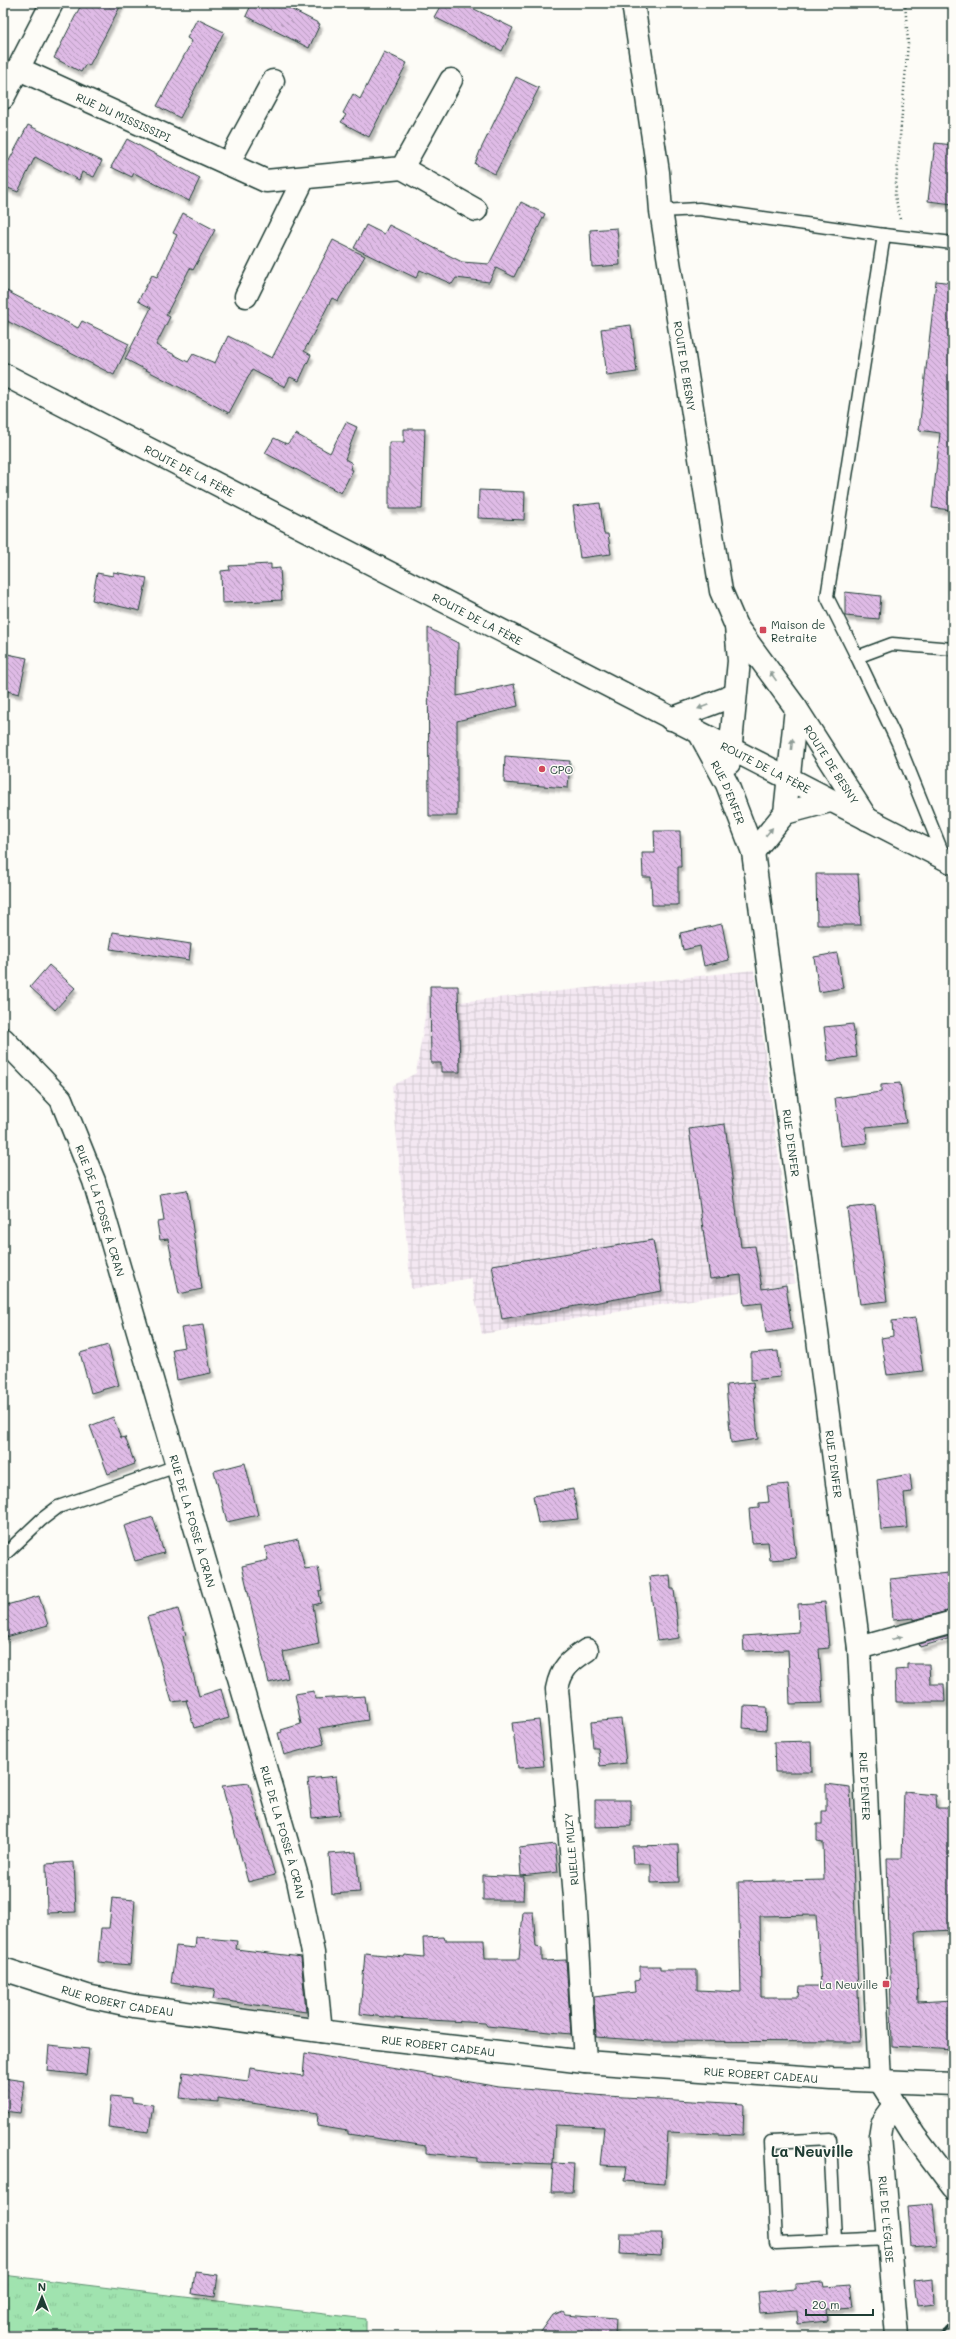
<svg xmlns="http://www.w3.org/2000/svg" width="956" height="2339" font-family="Mali,sans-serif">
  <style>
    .industrial { fill: url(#industrial-grid) }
    .grass { fill: url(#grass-tufts); stroke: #609072 }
    .building { fill: url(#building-back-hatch); stroke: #1f3d34; fill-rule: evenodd; filter: url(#shadow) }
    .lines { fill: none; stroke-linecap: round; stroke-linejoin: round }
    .lane-casing { stroke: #1f3d34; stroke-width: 15 }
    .street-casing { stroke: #1f3d34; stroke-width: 25 }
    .secondary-casing { stroke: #1f3d34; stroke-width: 25 }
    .path { stroke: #1f3d34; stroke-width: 2.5; stroke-dasharray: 1 3; stroke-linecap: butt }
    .lane { stroke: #fdfcf7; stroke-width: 12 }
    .street { stroke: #fdfcf7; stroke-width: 22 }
    .secondary { stroke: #fdfcf7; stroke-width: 22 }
    .rail { stroke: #1f3d34; stroke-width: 3 }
    .oneway { fill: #8e9c96 }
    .poi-dot { fill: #d1495b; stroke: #fdfcf7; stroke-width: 1.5 }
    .labels { text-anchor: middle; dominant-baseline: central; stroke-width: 3; stroke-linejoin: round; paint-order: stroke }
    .street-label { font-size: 11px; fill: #1f3d34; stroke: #fdfcf7 }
    .poi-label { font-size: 11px; fill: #1f3d34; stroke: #fdfcf7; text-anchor: start }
    .district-label { font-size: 15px; font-weight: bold; fill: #1f3d34; stroke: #fdfcf7 }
  </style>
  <defs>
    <pattern id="industrial-grid" width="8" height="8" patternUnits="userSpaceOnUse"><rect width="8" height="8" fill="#f4e8f2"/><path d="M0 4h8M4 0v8" fill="none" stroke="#d1c8d0"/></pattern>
    <pattern id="grass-tufts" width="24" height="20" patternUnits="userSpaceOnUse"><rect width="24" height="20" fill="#a0e3af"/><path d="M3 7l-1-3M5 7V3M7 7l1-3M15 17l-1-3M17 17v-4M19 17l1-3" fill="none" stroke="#89c497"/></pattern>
    <pattern id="building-back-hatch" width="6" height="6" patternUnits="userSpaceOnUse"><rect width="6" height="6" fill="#dfbbe6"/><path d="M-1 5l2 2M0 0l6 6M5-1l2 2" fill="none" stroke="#b499bb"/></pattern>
    <filter id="shadow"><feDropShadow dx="2.5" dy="4.5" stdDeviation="1" flood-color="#0004"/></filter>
  </defs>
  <rect width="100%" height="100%" fill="#fdfcf7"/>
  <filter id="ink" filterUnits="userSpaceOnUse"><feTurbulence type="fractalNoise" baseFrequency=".025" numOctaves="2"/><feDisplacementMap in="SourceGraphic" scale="8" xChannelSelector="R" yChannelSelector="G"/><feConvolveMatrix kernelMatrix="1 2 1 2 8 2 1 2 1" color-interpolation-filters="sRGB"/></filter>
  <g filter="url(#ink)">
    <polygon class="industrial" points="754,970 795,1283 482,1334 471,1278 411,1289 392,1086 416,1073 430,986 458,986 459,1002"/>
    <polygon class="grass" points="3,2275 366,2319 366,2336 3,2336"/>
    <g class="building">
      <polygon points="82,3 122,3 89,66 86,64 81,72 54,58"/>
      <polygon points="252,3 279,3 320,24 309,48 246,16"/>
      <polygon points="442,3 462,3 513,28 502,51 434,17"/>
      <polygon points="197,19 224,32 180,118 157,106 192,41 187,38"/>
      <polygon points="384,52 407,63 369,137 341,122 346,115 343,113 353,94 360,99"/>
      <polygon points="516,77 539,88 495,174 475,164 480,151"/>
      <polygon points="28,125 102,161 94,177 82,172 79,180 35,157 18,192 3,186 3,172"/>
      <polygon points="127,139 200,178 189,201 134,173 132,177 111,167"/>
      <polygon points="935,143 953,145 953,204 928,201"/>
      <polygon points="521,202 545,214 514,277 496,268 489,282 456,278 452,284 420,270 416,278 354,248 366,225 384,234 389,225 462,262 489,264"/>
      <polygon points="183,213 215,230 193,270 190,268 166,315 170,317 156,345 188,362 193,354 215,363 228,336 272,358 333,240 365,256 338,301 332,298 318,325 304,351 311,355 299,381 290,377 285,387 252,370 229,413 125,359 151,308 138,301 152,275 157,277 177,235 173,233"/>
      <polygon points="617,228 620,265 592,267 590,230"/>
      <polygon points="936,281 953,283 953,510 932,508 940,433 919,430"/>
      <polygon points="3,289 78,328 82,321 129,344 114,375 3,319"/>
      <polygon points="631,325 637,372 607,376 601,329"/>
      <polygon points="346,422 357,427 345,459 352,463 350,469 353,470 341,493 265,453 274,438 287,444 296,434 330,453"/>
      <polygon points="404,429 425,429 422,509 389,509 389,442 404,442"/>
      <polygon points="479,490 525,492 524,520 478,518"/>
      <polygon points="600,503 604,534 608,534 611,554 580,558 573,506"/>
      <polygon points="271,564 271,569 280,568 282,600 222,603 221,571 230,570 229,566"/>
      <polygon points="113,572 147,578 140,611 92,600 97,573 113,576"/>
      <polygon points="845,592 881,596 879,619 845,616"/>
      <polygon points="428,628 458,643 457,696 514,684 518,706 457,721 457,816 429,816"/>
      <polygon points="3,653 27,658 19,694 3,690"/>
      <polygon points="505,756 570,761 568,788 504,783"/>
      <polygon points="654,831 680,831 681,867 678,867 678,905 652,905 651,877 643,877 642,853 655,853"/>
      <polygon points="816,874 858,874 861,925 817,925"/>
      <polygon points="722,924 729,960 704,966 700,946 683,950 680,933"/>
      <polygon points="113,932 191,944 189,960 110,949"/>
      <polygon points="837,953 843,988 819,992 814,957"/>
      <polygon points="49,965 75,988 55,1010 30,987"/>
      <polygon points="430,986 458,986 460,1072 441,1072 441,1063 431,1063"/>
      <polygon points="853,1024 857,1057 828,1061 824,1027"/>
      <polygon points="900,1083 906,1123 866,1127 867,1143 841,1146 835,1098 881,1092 881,1085"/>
      <polygon points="725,1124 741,1247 755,1246 762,1289 786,1285 792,1329 766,1333 762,1303 744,1305 741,1275 710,1279 689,1129"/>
      <polygon points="187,1190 202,1289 179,1294 168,1239 160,1240 157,1222 164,1221 160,1194"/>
      <polygon points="875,1205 887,1301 860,1304 847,1208"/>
      <polygon points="653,1240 662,1291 502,1319 492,1265"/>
      <polygon points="915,1318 923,1371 887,1375 881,1338 893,1336 892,1321"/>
      <polygon points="203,1325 211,1373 177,1380 172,1349 185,1347 181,1328"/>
      <polygon points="108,1345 119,1385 91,1393 80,1353"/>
      <polygon points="778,1351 780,1377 751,1380 751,1353"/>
      <polygon points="753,1382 758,1439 731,1443 726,1385"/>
      <polygon points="113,1417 121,1438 125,1437 135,1464 108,1474 90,1426"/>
      <polygon points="245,1463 258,1515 227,1522 214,1471"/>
      <polygon points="910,1474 912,1492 904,1493 907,1528 881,1530 877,1480"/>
      <polygon points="788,1484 796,1558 770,1560 768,1542 752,1543 749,1509 759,1508 759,1503 769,1502 767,1486"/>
      <polygon points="573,1489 578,1519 538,1523 533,1496"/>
      <polygon points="153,1517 164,1553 135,1561 124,1526"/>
      <polygon points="298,1539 305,1569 318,1567 322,1590 319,1591 321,1603 313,1605 319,1644 283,1652 288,1678 269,1683 242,1566 268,1560 265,1547"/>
      <polygon points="948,1573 951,1610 914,1620 914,1618 893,1620 890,1579"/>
      <polygon points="670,1575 671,1589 674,1589 679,1638 657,1641 649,1577"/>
      <polygon points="39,1596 48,1625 3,1638 3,1606"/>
      <polygon points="825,1602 829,1648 819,1649 823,1703 790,1704 788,1650 744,1651 743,1636 799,1632 798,1604"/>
      <polygon points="178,1609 186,1635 183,1636 199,1696 221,1689 229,1718 194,1728 186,1700 188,1700 172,1702 147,1617"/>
      <polygon points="950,1636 951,1638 920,1647 919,1644"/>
      <polygon points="908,1664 929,1664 930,1684 944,1684 945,1702 896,1702 895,1670 908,1669"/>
      <polygon points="314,1691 315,1699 365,1696 368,1720 320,1728 324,1744 284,1755 278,1733 282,1732 281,1730 301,1724 295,1694"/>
      <polygon points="744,1706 767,1707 766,1730 743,1728"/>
      <polygon points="621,1719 626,1763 600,1766 598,1748 593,1748 591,1722"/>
      <polygon points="539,1720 544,1766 518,1768 512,1723"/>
      <polygon points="811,1741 812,1772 775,1772 774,1742"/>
      <polygon points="336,1776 340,1815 312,1818 308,1779"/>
      <polygon points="249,1783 275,1875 248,1882 222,1786"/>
      <path d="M 826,1784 L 850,1787 L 860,2042 L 650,2041 L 596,2037 L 594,1997 L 635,1992 L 634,1981 L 640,1980 L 640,1966 L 660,1966 L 660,1970 L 697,1970 L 697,1990 L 741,1992 L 738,1882 L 824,1880 L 823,1842 L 817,1841 L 817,1824 L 822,1824 L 822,1811 L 826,1811 ZM 816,1915 L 821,1986 L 800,1986 L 799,1997 L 761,1997 L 760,1916 Z"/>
      <polygon points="904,1792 936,1795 937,1808 953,1808 953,1930 915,1932 918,2002 953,2000 953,2050 892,2046 887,1858 902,1858"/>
      <polygon points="595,1800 631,1800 631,1826 595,1827"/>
      <polygon points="555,1844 558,1872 521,1876 519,1848"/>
      <polygon points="678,1845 679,1882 651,1883 651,1864 633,1864 632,1846"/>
      <polygon points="356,1852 360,1892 332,1894 329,1854"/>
      <polygon points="74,1862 76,1912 47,1913 46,1864"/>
      <polygon points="483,1875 524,1877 523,1900 483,1900"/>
      <polygon points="112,1898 135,1900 130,1965 98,1962 101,1928 109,1928"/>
      <polygon points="523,1912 533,1912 536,1947 542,1948 542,1961 566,1960 571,2034 487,2026 485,2023 393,2018 360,2014 365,1953 404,1957 405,1955 424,1957 423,1938 444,1937 445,1940 484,1940 485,1959 519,1959"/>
      <polygon points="196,1937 237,1941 236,1949 301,1957 306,2012 213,1999 215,1989 171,1983 176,1946 195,1948"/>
      <polygon points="49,2045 89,2049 86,2075 47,2071"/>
      <polygon points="305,2053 499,2087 607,2096 744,2104 743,2135 668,2132 665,2184 624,2181 626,2166 600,2165 604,2127 555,2125 553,2165 477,2162 477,2158 426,2153 426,2146 348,2134 348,2131 317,2126 318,2113 218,2098 218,2102 180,2098 183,2072 248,2081 250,2068 303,2076"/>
      <polygon points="3,2078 24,2081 20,2113 3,2111"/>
      <polygon points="111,2096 132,2098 132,2102 153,2105 149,2132 108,2127"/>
      <polygon points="553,2163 574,2164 572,2192 551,2192"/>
      <polygon points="933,2204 937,2245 911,2247 908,2206"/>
      <polygon points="621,2233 662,2233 661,2256 620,2254"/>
      <polygon points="195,2272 218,2275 215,2297 192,2294"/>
      <polygon points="933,2279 934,2304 917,2306 914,2281"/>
      <polygon points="823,2282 824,2287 850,2285 853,2307 826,2309 827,2321 798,2324 797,2310 760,2313 758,2292 795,2289 795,2284"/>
      <polygon points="563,2311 565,2314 616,2318 615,2336 538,2336 553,2315"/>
    </g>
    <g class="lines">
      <g class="lane-casing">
        <g id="lane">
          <polyline points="661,211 699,209 884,235"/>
          <polyline points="857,657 827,597 884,235 953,243"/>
          <polyline points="945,859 898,743 857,657 892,644 953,649"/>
          <polyline points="3,1556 41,1520 58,1507 177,1466"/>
          <polyline points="835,2240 830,2139 771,2142 776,2243 890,2238"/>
        </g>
      </g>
      <g class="street-casing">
        <g id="street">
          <path id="s1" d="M 19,69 L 266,181 L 402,168 L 451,80"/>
          <polyline points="3,98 52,3"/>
          <polyline points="228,164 273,81"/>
          <polyline points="402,168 476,210"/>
          <polyline points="246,296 304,178"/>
          <path id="s2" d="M 3,1039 L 61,1099 L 94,1181 L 298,1880 L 313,1953 L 321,2031"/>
          <polyline points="859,1648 953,1622"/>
          <path d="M 585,2062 L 575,1897 L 557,1689 C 561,1668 570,1661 587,1650"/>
          <path id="s3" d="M 895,2106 L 882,2124 L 880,2136 L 897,2336"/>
        </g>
      </g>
      <g class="secondary-casing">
        <g id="secondary">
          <path id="s4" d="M 633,3 L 658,172 L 661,211 L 721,591 L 736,626 L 796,708 L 867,819"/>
          <path id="s5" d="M 3,374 L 953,863"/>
          <polyline points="671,719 735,695"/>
          <path id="s6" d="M 700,734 L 727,784 L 753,852 L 797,1181 L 859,1648 L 880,2081 L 914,2135 L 953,2187"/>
          <polyline points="729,763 739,661 736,626"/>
          <polyline points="785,813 830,801"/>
          <polyline points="753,852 785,813 796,708"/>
          <path id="s7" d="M 3,1969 L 87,1996 L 134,2006 L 343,2034 L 585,2062 L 832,2079 L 953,2084"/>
        </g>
      </g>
      <polyline class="path" points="900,219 895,195 908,43 905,3"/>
      <use href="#lane" class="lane"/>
      <use href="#street" class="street"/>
      <use href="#secondary" class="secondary"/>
      <polyline class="rail" points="940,2336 953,2320"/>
    </g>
    <defs><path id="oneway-solid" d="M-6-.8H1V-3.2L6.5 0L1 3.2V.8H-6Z"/></defs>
    <g class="oneway">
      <use href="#oneway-solid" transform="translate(773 676) rotate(-125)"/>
      <use href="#oneway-solid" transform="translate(703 707) rotate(159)"/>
      <use href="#oneway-solid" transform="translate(792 744) rotate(-84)"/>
      <use href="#oneway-solid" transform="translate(769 832) rotate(-50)"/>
      <use href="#oneway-solid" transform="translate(897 1638) rotate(-15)"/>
    </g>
  </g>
  <g class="poi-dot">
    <rect x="759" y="626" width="8" height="8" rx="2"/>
    <circle cx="542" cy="769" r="4"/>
    <rect x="882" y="1980" width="8" height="8" rx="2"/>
  </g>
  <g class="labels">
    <g class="street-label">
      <text stroke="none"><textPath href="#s1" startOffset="115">RUE DU MISSISSIPI</textPath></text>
      <text stroke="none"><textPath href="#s4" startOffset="367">ROUTE DE BESNY</textPath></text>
      <text stroke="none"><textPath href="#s5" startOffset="210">ROUTE DE LA FÈRE</textPath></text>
      <text stroke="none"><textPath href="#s5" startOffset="534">ROUTE DE LA FÈRE</textPath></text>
      <text stroke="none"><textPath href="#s4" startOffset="801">ROUTE DE BESNY</textPath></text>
      <text stroke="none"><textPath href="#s5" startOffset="858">ROUTE DE LA FÈRE</textPath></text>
      <text stroke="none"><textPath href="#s6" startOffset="65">RUE D'ENFER</textPath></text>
      <text stroke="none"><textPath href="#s6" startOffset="423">RUE D'ENFER</textPath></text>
      <text stroke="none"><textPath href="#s2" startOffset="202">RUE DE LA FOSSE À CRAN</textPath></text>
      <text stroke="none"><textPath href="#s6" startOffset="747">RUE D'ENFER</textPath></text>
      <text stroke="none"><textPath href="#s2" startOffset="526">RUE DE LA FOSSE À CRAN</textPath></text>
      <text stroke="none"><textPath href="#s6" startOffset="1071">RUE D'ENFER</textPath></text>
      <text stroke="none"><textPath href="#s2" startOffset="850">RUE DE LA FOSSE À CRAN</textPath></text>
      <text transform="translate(571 1849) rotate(-95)">RUELLE MUZY</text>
      <text stroke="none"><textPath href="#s7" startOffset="119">RUE ROBERT CADEAU</textPath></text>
      <text stroke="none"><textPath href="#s7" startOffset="443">RUE ROBERT CADEAU</textPath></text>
      <text stroke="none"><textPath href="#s7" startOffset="767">RUE ROBERT CADEAU</textPath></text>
      <text stroke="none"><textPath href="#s3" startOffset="118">RUE DE L'ÉGLISE</textPath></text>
    </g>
    <g class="poi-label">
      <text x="771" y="624">Maison de<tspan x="771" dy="13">Retraite</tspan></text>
      <text x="550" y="769">CPO</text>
      <text x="878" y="1984" text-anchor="end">La Neuville</text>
    </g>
    <g class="district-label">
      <text x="812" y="2151">La Neuville</text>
    </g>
  </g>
  <rect width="956" height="2339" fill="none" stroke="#fdfcf7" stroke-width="16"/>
  <rect x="8" y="8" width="940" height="2323" fill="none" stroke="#1f3d34" stroke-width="1.5" filter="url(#ink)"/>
  <g transform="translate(42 2297)" stroke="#fdfcf7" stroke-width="3" paint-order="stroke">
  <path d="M0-3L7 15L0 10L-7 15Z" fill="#1f3d34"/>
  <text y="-6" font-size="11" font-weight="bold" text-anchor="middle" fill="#1f3d34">N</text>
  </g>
  <path d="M806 2309v6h67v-6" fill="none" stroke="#1f3d34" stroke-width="2"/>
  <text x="812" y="2309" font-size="12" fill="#1f3d34" stroke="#fdfcf7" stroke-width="3" paint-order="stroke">20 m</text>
</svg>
